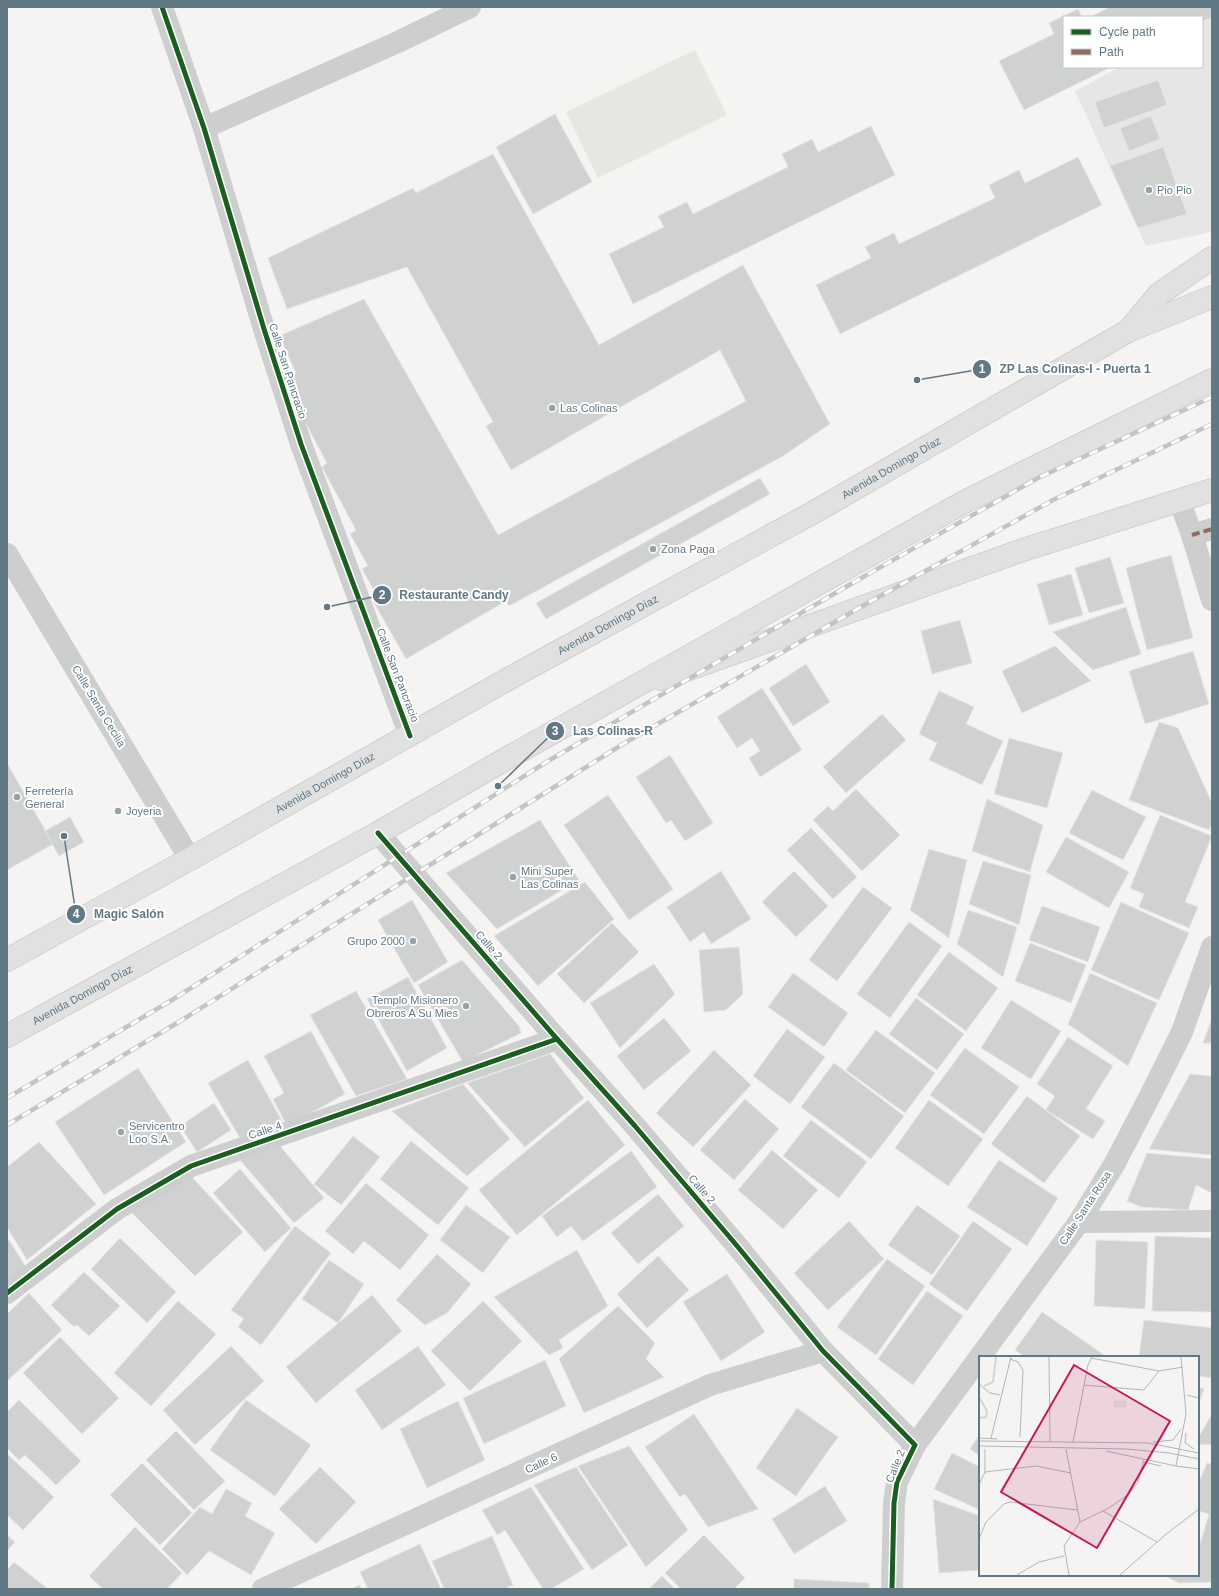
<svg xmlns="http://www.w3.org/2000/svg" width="1219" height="1596" font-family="Arial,sans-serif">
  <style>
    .built { fill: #e5e6e5 }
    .green { fill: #e4e8e0 }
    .building { fill: #d0d1d1; stroke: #e4e4e2 }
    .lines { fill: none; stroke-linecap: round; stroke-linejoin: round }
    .secondary-casing { stroke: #cfd1d2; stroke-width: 24 }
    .primary-casing { stroke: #d0d1d1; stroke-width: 24 }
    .minor { stroke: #cdcfcf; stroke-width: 22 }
    .secondary { stroke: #e1e1e2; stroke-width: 22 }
    .primary { stroke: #e1e1e2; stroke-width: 22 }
    .rail-casing { stroke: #c3c4c5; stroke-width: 4.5 }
    .rail { stroke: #fff; stroke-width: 3; stroke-dasharray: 9; stroke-linecap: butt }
    .quiet { stroke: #8d6e63; stroke-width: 4; stroke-dasharray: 8 4; stroke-linecap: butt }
    .cycleway-casing { stroke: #fff; stroke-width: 8 }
    .cycleway { stroke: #1b5e20; stroke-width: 5 }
    .poi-dot { fill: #95a3ab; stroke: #fff; stroke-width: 1.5 }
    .labels { text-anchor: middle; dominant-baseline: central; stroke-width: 4; stroke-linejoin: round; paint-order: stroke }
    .poi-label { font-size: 11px; fill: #617885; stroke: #fff; text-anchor: start }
    .street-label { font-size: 11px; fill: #617885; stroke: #fff }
    .inset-river { fill: none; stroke: #ced7da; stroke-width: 2 }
    .inset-road { fill: none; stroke: #adb7bc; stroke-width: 1 }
    .view { fill: #c2185b; fill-opacity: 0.15; stroke: #c2185b; stroke-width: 2 }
    .inset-edge { fill: none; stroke: #617885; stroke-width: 2 }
    .leader { fill: none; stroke: #617885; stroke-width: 1.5 }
    .callout-dot { fill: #617885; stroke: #fff; stroke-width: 1.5 }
    .mark-label { font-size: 12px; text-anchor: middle; font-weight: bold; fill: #fff }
    .callout-label { font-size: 12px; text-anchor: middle; font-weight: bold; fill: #617885; stroke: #fff; stroke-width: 4; stroke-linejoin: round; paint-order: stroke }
  </style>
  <rect width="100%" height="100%" fill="#f5f4f2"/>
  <polygon class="built" points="1212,17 1212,230 1207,233 1146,246 1075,91 1120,67 1202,67 1202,23"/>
  <polygon class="green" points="695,50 727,115 598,178 566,112"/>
  <g class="building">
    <polygon points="1110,7 1212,7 1212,17 1202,22 1202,17 1090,17"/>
    <polygon points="1078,9 1082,17 1064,17 1064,67 1111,67 1024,110 999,61 1054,34 1049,23"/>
    <polygon points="1158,80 1167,105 1104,128 1095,102"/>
    <polygon points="555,114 592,182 533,214 496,147"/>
    <polygon points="1151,116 1160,139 1129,151 1120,128"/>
    <polygon points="871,126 895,175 633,304 609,254 664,227 658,216 687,202 693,214 788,167 782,154 812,139 818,152"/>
    <polygon points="1163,147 1187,214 1138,228 1110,166"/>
    <polygon points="493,154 599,345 743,265 830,424 783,456 509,606 506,601 406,659 373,601 379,599 362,569 368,566 350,534 356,530 322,467 327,463 303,418 306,416 286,378 296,373 279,336 364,299 498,535 746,401 720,350 511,470 486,426 493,422 407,267 287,309 268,258 413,188 416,193"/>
    <polygon points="1078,157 1102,205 840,334 816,285 871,258 865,247 894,233 899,244 995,198 989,185 1019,170 1025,183"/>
    <polygon points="760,478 770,494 546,619 536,603"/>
    <polygon points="1171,555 1193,638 1147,650 1126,568"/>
    <polygon points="1110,557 1124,603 1089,613 1075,568"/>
    <polygon points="1071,574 1083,615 1049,625 1037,584"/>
    <polygon points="1126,607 1141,654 1093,670 1053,632"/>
    <polygon points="960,620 972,663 932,674 921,631"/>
    <polygon points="1055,646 1091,681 1022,713 1002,671"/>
    <polygon points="1193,651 1209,704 1145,724 1129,671"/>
    <polygon points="806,664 830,702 793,726 769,688"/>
    <polygon points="762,688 802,750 760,777 749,758 760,751 752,738 737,748 717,717"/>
    <polygon points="939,691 974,707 966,724 1003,741 982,785 929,760 937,743 919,734"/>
    <polygon points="882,714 906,740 846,793 823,767"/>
    <polygon points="1159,722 1178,728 1212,803 1212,823 1209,830 1129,800"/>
    <polygon points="1009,738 1063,753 1047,808 994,794"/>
    <polygon points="670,755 713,823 685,841 671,820 666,823 636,777"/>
    <polygon points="7,763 53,844 7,870"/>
    <polygon points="856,789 900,835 862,871 813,820 828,806 833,811"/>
    <polygon points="1092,790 1146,817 1123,860 1069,833"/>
    <polygon points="608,795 673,889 629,920 564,825"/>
    <polygon points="987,799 1043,825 1030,872 972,851"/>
    <polygon points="1160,815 1212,836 1185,902 1198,907 1189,928 1139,907 1144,894 1130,888"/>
    <polygon points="70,817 84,842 59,856 45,831"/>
    <polygon points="540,820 579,880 497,929 446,873"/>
    <polygon points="811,828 857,877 833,899 787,850"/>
    <polygon points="1066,837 1129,872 1109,908 1046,872"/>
    <polygon points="929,849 967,860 949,938 910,910"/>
    <polygon points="983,861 1031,875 1019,925 969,904"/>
    <polygon points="721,871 751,919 711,944 704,932 690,942 667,907"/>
    <polygon points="794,871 828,906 796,937 762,902"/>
    <polygon points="585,882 614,919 538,986 494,936"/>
    <polygon points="863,887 892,908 837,981 809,960"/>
    <polygon points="412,900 448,962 414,983 378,920"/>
    <polygon points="1121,902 1189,933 1159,1000 1091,970"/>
    <polygon points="1042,906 1100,927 1088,962 1029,940"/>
    <polygon points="968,910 1017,927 1003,977 957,944"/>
    <polygon points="909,922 942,946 890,1018 857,994"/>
    <polygon points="612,923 639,952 584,1003 557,974"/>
    <polygon points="1030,943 1086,965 1071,1003 1015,981"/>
    <polygon points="739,947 743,994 726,1010 704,1012 699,950"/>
    <polygon points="949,952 998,988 966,1031 917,995"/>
    <polygon points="462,960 519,1026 521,1033 463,1062 418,985"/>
    <polygon points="654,964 675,994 620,1048 590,1003"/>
    <polygon points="793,973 848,1013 824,1047 768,1007"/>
    <polygon points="1090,973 1157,1003 1128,1066 1068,1024"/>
    <polygon points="408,977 447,1048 407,1071 367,999"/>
    <polygon points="356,991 407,1079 356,1096 310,1015"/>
    <polygon points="916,998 964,1034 937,1070 889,1034"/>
    <polygon points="1011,1000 1061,1031 1031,1079 981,1048"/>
    <polygon points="664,1018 691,1051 644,1090 617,1056"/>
    <polygon points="1212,1018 1212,1043 1203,1043"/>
    <polygon points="787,1029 825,1057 790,1104 753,1076"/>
    <polygon points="876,1030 935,1073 905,1113 846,1070"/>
    <polygon points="311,1031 345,1094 287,1126 273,1099 284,1093 264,1056"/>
    <polygon points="1068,1037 1113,1066 1086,1109 1105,1121 1093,1139 1046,1110 1055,1096 1037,1084"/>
    <polygon points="965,1048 1019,1087 984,1134 930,1095"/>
    <polygon points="714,1050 751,1085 693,1147 656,1113"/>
    <polygon points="550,1054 584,1098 525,1147 467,1083"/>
    <polygon points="248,1060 282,1121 240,1138 208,1083"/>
    <polygon points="834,1063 904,1116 871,1159 801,1107"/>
    <polygon points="138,1068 186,1142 104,1195 55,1122"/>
    <polygon points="1190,1074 1212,1076 1212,1155 1149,1149"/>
    <polygon points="463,1084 510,1139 467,1176 392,1111"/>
    <polygon points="1027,1096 1080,1136 1044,1183 991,1144"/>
    <polygon points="745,1099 779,1129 734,1180 700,1150"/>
    <polygon points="588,1100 625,1145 517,1235 479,1190"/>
    <polygon points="929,1100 983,1139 948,1186 895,1148"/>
    <polygon points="214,1103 231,1130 197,1152 180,1126"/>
    <polygon points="811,1120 867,1162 839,1198 783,1156"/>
    <polygon points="353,1136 380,1157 341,1205 314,1184"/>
    <polygon points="411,1141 469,1188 438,1225 380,1179"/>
    <polygon points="39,1142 96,1204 27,1260 7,1227 7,1167"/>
    <polygon points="280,1146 324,1198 294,1223 240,1160"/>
    <polygon points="772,1150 818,1190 783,1229 738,1190"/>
    <polygon points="631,1151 657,1187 583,1241 571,1226 557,1237 542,1216"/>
    <polygon points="1147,1153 1212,1159 1212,1193 1196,1185 1188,1210 1141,1207 1127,1201"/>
    <polygon points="999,1160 1058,1198 1027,1246 967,1207"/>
    <polygon points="240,1169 291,1228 265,1252 213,1193"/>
    <polygon points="190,1175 243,1232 195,1276 132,1213"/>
    <polygon points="366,1183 429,1235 400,1270 364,1241 353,1254 325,1231"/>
    <polygon points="658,1194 684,1226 638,1264 611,1233"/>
    <polygon points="466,1205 510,1237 483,1273 440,1240"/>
    <polygon points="917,1205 960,1236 932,1275 888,1245"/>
    <polygon points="849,1221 884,1259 828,1310 794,1273"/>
    <polygon points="973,1221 1012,1249 967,1311 929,1284"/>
    <polygon points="295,1226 331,1253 261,1345 238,1327 244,1319 231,1310"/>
    <polygon points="1155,1236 1212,1238 1212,1312 1152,1311"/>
    <polygon points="7,1237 26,1267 7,1279"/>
    <polygon points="120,1238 176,1292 147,1323 91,1269"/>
    <polygon points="1096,1240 1148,1242 1145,1309 1094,1306"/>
    <polygon points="577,1250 608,1306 559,1340 563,1348 549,1355 494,1297"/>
    <polygon points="437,1254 471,1284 447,1313 425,1325 396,1300"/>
    <polygon points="658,1256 689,1290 647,1328 617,1294"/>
    <polygon points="887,1259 925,1286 876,1355 837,1327"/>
    <polygon points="329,1260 364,1284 338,1323 302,1299"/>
    <polygon points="84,1272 120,1306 89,1336 77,1325 74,1327 51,1305"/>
    <polygon points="727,1274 765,1332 721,1361 683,1302"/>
    <polygon points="927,1291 963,1316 913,1385 878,1359"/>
    <polygon points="29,1293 62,1330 7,1381 7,1314"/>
    <polygon points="372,1295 402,1331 316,1403 286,1367"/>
    <polygon points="178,1301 216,1334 151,1406 114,1373"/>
    <polygon points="483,1301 522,1341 470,1391 431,1351"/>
    <polygon points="618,1306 655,1343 646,1359 664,1377 584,1413 559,1359"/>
    <polygon points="1042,1312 1107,1357 1025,1357 1015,1350"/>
    <polygon points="1144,1320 1212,1328 1212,1378 1198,1376 1198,1357 1139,1357"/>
    <polygon points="60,1337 119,1398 82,1434 23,1373"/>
    <polygon points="231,1346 264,1381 195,1445 163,1410"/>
    <polygon points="418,1346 446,1385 382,1430 355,1390"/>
    <polygon points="545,1360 566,1406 484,1444 463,1398"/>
    <polygon points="1198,1387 1204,1389 1198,1406"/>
    <polygon points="19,1400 81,1461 56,1485 25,1455 19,1460 7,1448 7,1412"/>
    <polygon points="246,1400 311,1445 275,1496 210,1450"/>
    <polygon points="458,1401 485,1460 427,1488 400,1429"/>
    <polygon points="797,1408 838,1437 796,1496 756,1468"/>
    <polygon points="694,1414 758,1509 708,1527 685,1494 680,1497 645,1447"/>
    <polygon points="1212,1414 1212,1445 1198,1444 1198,1438"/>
    <polygon points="176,1431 225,1481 194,1510 146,1460"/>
    <polygon points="980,1434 980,1456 970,1449"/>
    <polygon points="629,1446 688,1530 646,1567 578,1466"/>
    <polygon points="952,1453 980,1467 980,1510 934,1489"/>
    <polygon points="7,1454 54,1497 23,1530 7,1515"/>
    <polygon points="142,1463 192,1513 160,1545 110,1495"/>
    <polygon points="1207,1463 1212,1464 1212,1582 1179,1583 1163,1575 1198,1575 1198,1543 1200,1544 1209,1514 1198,1511 1198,1484"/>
    <polygon points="320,1467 356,1502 316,1544 279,1509"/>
    <polygon points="576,1467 628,1545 592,1570 534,1485"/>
    <polygon points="825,1486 847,1521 794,1554 772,1519"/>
    <polygon points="531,1487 584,1569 551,1589 543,1589 505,1530 497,1535 482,1510"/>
    <polygon points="226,1489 252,1503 245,1516 275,1533 251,1575 209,1551 187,1575 162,1549 200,1507 212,1514"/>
    <polygon points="933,1499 980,1516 980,1570 939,1573"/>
    <polygon points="135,1527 182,1573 167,1589 103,1589 89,1576"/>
    <polygon points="7,1535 15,1542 7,1551"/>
    <polygon points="704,1535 745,1578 734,1589 681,1589 665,1573"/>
    <polygon points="492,1536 513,1585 504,1589 444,1589 432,1561"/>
    <polygon points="420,1544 441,1589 368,1589 360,1572"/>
    <polygon points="14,1562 48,1589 7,1589 7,1570"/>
    <polygon points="662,1576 675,1589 649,1589"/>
    <polygon points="794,1579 869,1583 869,1589 794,1589"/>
    <polygon points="359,1585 362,1589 351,1589"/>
  </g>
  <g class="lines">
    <g class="secondary-casing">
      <polyline id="secondary" points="661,679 1023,550 1212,490"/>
    </g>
    <g class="primary-casing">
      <g id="primary">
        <polyline points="1129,330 1159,294 1212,258"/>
        <path id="s1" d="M 7,960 L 190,859 L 519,673 L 816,511 L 1128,331 L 1212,297"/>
        <path id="s2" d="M 7,1036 L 378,833 L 511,756 L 966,501 L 1212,380"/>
      </g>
    </g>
    <g class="minor">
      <polyline points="162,7 204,128 264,329 301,444 410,736"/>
      <polyline points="204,128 398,42 470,7"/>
      <polyline points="1179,500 1192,535 1212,600"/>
      <polyline points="1192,535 1212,529"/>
      <polyline points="7,554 190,859"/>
      <polyline points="378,833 557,1039 635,1126 738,1247 823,1351 915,1445 897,1482 894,1503 892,1589"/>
      <polyline points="1079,1222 1212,1221"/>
      <polyline points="7,1293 117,1209 191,1166 557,1039"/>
      <polyline points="915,1445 1079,1222 1115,1163 1152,1092 1182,1032 1212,947"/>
      <polyline points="263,1589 710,1385 823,1351"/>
    </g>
    <use href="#secondary" class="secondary"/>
    <use href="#primary" class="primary"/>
    <g class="rail-casing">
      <g id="rail">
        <polyline points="7,1098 172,1000 548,761 856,581 1038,478 1212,397"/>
        <polyline points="7,1125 182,1020 623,744 866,604 1053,500 1212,424"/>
      </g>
    </g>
    <use href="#rail" class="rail"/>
    <polyline class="quiet" points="1192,535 1212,529"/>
    <g class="cycleway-casing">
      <g id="cycleway">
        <polyline points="162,7 204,128 264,329 301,444 410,736"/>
        <polyline points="378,833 557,1039 635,1126 738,1247 823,1351 915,1445 897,1482 894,1503 892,1589"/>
        <polyline points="7,1293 117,1209 191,1166 557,1039"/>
      </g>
    </g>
    <use href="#cycleway" class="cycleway"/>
  </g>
  <g class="poi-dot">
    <circle cx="1149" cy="190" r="4"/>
    <circle cx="552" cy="408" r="4"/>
    <circle cx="653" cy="549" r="4"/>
    <circle cx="17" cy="797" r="4"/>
    <circle cx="118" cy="811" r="4"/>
    <circle cx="513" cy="877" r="4"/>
    <circle cx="413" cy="941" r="4"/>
    <circle cx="466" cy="1006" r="4"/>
    <circle cx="121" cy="1132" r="4"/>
  </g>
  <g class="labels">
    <g class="poi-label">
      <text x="1157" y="190">Pio Pio</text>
      <text x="560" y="408">Las Colinas</text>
      <text x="661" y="549">Zona Paga</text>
      <text x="25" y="791">Ferretería<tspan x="25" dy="13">General</tspan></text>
      <text x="126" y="811">Joyeria</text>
      <text x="521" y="871">Mini Super<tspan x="521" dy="13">Las Colinas</tspan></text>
      <text x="405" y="941" text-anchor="end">Grupo 2000</text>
      <text x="458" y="1000" text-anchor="end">Templo Misionero<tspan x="458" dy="13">Obreros A Su Mies</tspan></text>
      <text x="129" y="1126">Servicentro<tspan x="129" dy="13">Loo S.A.</tspan></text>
    </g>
    <g class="street-label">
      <text transform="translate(288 371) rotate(72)">Calle San Pancracio</text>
      <text stroke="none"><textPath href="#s1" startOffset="1012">Avenida Domingo Díaz</textPath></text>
      <text stroke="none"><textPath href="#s1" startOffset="688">Avenida Domingo Díaz</textPath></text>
      <text transform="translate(398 675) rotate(69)">Calle San Pancracio</text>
      <text transform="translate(99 706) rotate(59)">Calle Santa Cecilia</text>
      <text stroke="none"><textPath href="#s1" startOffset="364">Avenida Domingo Díaz</textPath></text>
      <text transform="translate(489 945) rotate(49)">Calle 2</text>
      <text stroke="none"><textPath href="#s2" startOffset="86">Avenida Domingo Díaz</textPath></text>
      <text transform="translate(265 1130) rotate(-19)">Calle 4</text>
      <text transform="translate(702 1189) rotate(49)">Calle 2</text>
      <text transform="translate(1085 1208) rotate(-57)">Calle Santa Rosa</text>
      <text transform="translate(541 1463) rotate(-25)">Calle 6</text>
      <text transform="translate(895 1466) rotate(-68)">Calle 2</text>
    </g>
  </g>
  <g transform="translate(979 1356)">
    <rect width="220" height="220" fill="#f5f4f2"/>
    <path d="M 135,44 L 148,45 L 147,52 L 134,51 Z" fill="#e4e8e0"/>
    <path class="inset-river" d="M 5,30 L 14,26 L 17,1M 0,41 L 8,55 L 7,61 L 0,62"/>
    <path class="inset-road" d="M 70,1 L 71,86M 112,2 L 180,15 L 204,11M 31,3 L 39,6 L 44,14 L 41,81M 0,28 L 11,37 L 21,39M 105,29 L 165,34 L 180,15M 208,39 L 220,42M 207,77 L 206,87 L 215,93M 0,82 L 18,83M 12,82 L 32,1M 0,85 L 169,87 L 220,97M 94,86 L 109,9 L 113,1M 174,86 L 194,84 L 202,73M 0,90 L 148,93 L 190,97 L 220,103M 87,93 L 101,166 L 85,190 L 90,219M 127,95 L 197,110 L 207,58 L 202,1M 165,106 L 182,110M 197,110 L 220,113M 6,116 L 57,110 L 92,117M 0,129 L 6,116 L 6,93M 124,155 L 178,186M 101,166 L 130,152 L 150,138 L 159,126 L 165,103M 0,183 L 7,166 L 25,148 L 31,146 L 98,154M 38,219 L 60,206 L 85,200M 141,219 L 186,179 L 220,153"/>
    <path class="view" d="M 95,9 L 191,65 L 118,192 L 22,136 Z"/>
    <rect width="220" height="220" class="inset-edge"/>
  </g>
  <path class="leader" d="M917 380L982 369M327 607L382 595M498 786L555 731M64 836L76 914"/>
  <g class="callout-dot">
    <circle cx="917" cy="380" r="4"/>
    <circle cx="327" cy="607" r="4"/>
    <circle cx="498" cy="786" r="4"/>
    <circle cx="64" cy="836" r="4"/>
    <circle cx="982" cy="369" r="10"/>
    <circle cx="382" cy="595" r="10"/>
    <circle cx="555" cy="731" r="10"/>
    <circle cx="76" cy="914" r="10"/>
  </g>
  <g class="mark-label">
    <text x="982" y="373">1</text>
    <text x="382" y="599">2</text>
    <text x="555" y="735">3</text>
    <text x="76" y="918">4</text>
  </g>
  <g class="callout-label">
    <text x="1075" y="373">ZP Las Colinas-I - Puerta 1</text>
    <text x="454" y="599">Restaurante Candy</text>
    <text x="613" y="735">Las Colinas-R</text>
    <text x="129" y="918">Magic Salón</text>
  </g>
  <rect width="1219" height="1596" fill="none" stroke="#617885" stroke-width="16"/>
  <rect x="1063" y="16" width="140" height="52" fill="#ffffff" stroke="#c0c9ce"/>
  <rect x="1071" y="29" width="20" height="6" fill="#1b5e20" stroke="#c0c9ce"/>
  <text x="1099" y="36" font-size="12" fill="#617885">Cycle path</text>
  <rect x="1071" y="49" width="20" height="6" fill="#8d6e63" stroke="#c0c9ce"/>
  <text x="1099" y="56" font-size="12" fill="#617885">Path</text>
</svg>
